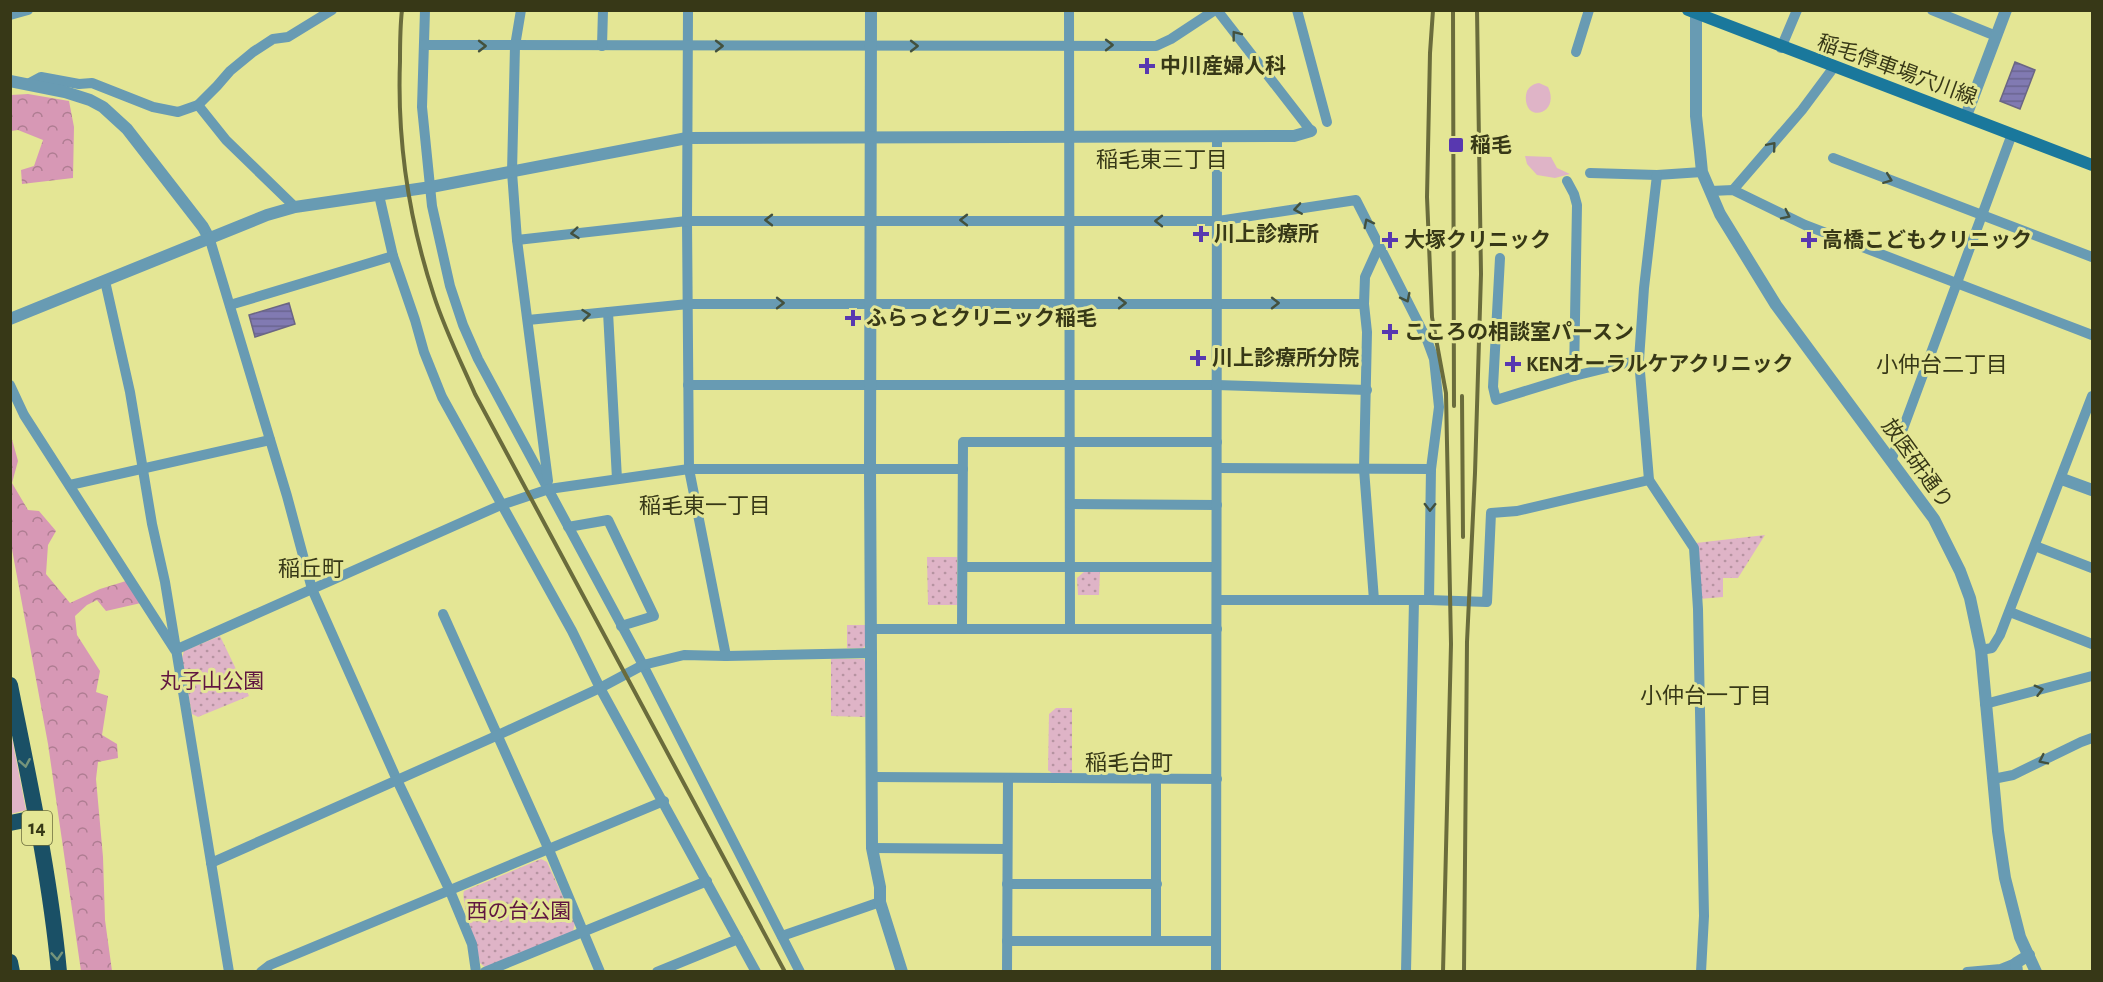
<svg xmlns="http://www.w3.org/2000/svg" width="2103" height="982" font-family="'Alegreya Sans','Noto Sans JP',sans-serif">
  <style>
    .grass { fill: #dfb4c7 }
    .forest { fill: url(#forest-crowns) }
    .park { fill: url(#park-dots) }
    .water { fill: url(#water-rules); stroke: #6b6684; stroke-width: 1.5 }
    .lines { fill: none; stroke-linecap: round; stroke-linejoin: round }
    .minor { stroke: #689bb3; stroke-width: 10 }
    .tertiary { stroke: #689bb3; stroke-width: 12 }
    .secondary { stroke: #1a789c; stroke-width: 12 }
    .trunk { stroke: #1a5066; stroke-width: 16 }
    .rail { stroke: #6a6c3c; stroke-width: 4 }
    .oneway { stroke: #43513e }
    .oneway2 { stroke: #75947b }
    .poi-dot { fill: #5838b0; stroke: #e4e695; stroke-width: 2 }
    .labels { text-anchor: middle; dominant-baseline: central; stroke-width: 6; stroke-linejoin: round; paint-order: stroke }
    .shield { fill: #e4e695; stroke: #6b6c3d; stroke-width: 1.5 }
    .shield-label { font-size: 20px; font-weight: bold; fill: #373817 }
    .poi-label { font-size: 21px; font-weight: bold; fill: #373817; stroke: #e4e695; text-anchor: start }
    .street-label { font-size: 21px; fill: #373817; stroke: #e4e695 }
    .park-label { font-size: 21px; fill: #601641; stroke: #e4e695 }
    .neighbourhood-label { font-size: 22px; fill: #373817; stroke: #e4e695 }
  </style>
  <defs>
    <pattern id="forest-crowns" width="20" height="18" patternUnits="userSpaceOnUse" patternTransform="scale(1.5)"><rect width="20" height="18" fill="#d798b5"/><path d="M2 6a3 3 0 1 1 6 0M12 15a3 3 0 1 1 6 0" fill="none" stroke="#af7d92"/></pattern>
    <pattern id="park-dots" width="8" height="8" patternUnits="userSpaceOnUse" patternTransform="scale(1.5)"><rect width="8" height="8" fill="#dfb4c7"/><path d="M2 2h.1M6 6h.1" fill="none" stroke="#b693a1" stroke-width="1.8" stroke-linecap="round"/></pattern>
    <pattern id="water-rules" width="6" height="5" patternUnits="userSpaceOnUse" patternTransform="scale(1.5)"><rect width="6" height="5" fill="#817ab2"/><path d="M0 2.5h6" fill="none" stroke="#6a6590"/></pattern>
  </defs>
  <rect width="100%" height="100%" fill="#e4e695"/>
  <g class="grass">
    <path d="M 1539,83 L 1548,87 C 1561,115 1523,124 1526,95 C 1527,88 1532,84 1539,83 Z"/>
    <polygon points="1525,156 1551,157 1557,168 1570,174 1555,178 1537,175 1527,164"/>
    <polygon points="12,738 26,810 11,814 10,740"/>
  </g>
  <g class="forest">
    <polygon points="28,94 69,101 74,127 73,178 22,184 21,170 34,166 43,140 18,130 11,131 11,95"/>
    <polygon points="10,432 18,461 12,483 28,510 39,511 56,531 48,545 46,574 70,603 100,589 126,581 141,603 106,611 97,600 87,605 75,616 77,635 100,671 96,692 108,696 102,735 117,744 118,758 98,762 96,779 103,857 105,920 112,971 81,971 48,744 11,544"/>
  </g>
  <g class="park">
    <polygon points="1765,535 1738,578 1723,578 1723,597 1699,599 1696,543"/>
    <polygon points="927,557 957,557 957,605 928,605"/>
    <polygon points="1085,571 1100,571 1099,595 1078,595 1077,578"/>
    <polygon points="847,625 866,625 866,645 863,648 847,648"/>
    <polygon points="220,636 249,696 198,717 192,714 182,658 184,651"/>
    <polygon points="831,659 864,659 865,662 865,717 831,716"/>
    <polygon points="1056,708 1072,708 1072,775 1054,775 1048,770 1049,714"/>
    <path d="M 541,859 L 547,862 L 575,923 L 573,931 L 486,968 L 480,963 C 478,948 460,900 464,891 Z"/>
  </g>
  <g class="water">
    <polygon points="2015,62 2035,70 2020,109 2000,101"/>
    <polygon points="289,303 295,324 255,337 249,315"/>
  </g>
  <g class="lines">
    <g class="minor">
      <polyline points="425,10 422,107 432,206 450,286 463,325 478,359 643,665 800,972"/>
      <polyline points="521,10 515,46 512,172 517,240 548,481"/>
      <polyline points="688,10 687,221 689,469 726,656"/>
      <polyline points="1069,10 1070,629"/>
      <polyline points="1217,10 1311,131"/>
      <polyline points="1297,10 1327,122"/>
      <polyline points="1932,10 1996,36"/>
      <polyline points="10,15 28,10"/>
      <polyline points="424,45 1156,46 1171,39 1215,10"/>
      <polyline points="602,46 603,10"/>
      <polyline points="1781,48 1797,10"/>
      <polyline points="1576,52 1589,10"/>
      <polyline points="28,84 41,77 79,84 92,83 153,107 178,112 198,105 217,86 230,71 253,52 273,39 288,37 332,10"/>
      <polyline points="198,105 226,140 295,207"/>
      <polyline points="1833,158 2092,257"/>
      <polyline points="1590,173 1657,175 1702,172"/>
      <polyline points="1567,181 1574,194 1577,205 1574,376 1639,360"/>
      <polyline points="1733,190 1802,110 1834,67"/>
      <polyline points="1711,191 1733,190 1805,225 2092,335"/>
      <polyline points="379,195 393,256 415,320 424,352 442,397 572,631 600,688 756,972"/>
      <polyline points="210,240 287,496 312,589 397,780 450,891 472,944 476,972"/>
      <polyline points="517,240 687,221 1218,221 1356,200 1427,340 1434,359 1439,407 1431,469 1429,600"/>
      <polyline points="1500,258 1493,387 1496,400 1574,376"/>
      <polyline points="105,281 130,392 152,524 165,582 229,972"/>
      <polyline points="230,305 393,256"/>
      <polyline points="608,312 617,479"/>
      <polyline points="528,320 688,304 1364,304"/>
      <polyline points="10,385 24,415 175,650 501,505 549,489 689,469 963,469"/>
      <polyline points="688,385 1217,385 1367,390"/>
      <polyline points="1891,461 2012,134"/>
      <polyline points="1217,468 1431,469"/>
      <polyline points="1649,480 1694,548 1698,609 1704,916 1701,972"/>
      <polyline points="70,485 270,440"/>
      <polyline points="1070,504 1217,505"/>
      <polyline points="568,527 608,520 654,616 621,626"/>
      <polyline points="2035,546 2092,568"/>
      <polyline points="963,567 1216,567"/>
      <polyline points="1217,600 1429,600 1487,602 1491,513 1517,511 1649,480 1639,360 1644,288 1657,175"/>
      <polyline points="1374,600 1364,469 1367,332 1364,304 1365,277 1379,246"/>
      <polyline points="2010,612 2092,644"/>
      <polyline points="443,614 549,850 600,972"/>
      <polyline points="872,629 1217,629"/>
      <polyline points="962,629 963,442 1217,442"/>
      <polyline points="1981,650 1992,648 2000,635 2092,396"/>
      <polyline points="1985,704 2092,676"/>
      <polyline points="872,777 1217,779"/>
      <polyline points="1993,779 2013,775 2081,742 2092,738"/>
      <polyline points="1156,780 1156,941"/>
      <polyline points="872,848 1007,849"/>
      <polyline points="211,863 496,736 600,688 643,665 684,655 726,656 872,653"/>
      <polyline points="1007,884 1157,884"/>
      <polyline points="782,936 880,902"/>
      <polyline points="1007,941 1216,941"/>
      <polyline points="261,972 270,965 664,801"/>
      <polyline points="485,972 707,881"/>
      <polyline points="657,972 738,939"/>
      <polyline points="1007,972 1008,779"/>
      <polyline points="1216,972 1217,136"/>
      <polyline points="1406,972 1414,600"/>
      <polyline points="1967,972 2001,969 2016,963"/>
    </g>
    <g class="tertiary">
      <polyline points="871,10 870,469 872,848 880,887 880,902 902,972"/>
      <polyline points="1696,10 1696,116 1700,152 1702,172 1720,214 1776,305 1934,519 1960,571 1970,598 1981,650 1998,831 2005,878 2020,937 2036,972"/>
      <polyline points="10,81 65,92 90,100 103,107 127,129 203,227 210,240"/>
      <polyline points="1966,116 2006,10"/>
      <polyline points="10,319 267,215 295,207 431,187 687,138 1294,136 1311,131"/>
      <polyline points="2062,479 2092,490"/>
      <polyline points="2017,972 2016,963 2029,955"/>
    </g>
    <polyline class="secondary" points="1688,10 2092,165"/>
    <g class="trunk">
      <path d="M 10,685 C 29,780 50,875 59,972"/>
      <polyline points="10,823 35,818"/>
      <polyline points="10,962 12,972"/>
    </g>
    <g class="rail">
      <path d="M 402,10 C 400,27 400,44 400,61 C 397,141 409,220 434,296 C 445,330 461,362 475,394 L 785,972"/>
      <polyline points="1433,10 1430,53 1427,197 1432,317 1446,393 1451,644 1443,972"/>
      <polyline points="1453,10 1454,406"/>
      <polyline points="1462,396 1463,537"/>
      <polyline points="1464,972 1467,642 1475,473 1481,274 1477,10"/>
    </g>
  </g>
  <defs><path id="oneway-chevron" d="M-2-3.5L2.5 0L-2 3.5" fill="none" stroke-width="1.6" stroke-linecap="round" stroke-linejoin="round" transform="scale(1.5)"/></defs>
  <g class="oneway">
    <use href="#oneway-chevron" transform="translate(1236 35) rotate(-128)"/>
    <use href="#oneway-chevron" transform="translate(1109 45)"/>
    <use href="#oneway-chevron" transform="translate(482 46)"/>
    <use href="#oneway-chevron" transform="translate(719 46)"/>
    <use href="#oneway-chevron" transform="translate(914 46)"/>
    <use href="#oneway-chevron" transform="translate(1772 146) rotate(-50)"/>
    <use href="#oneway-chevron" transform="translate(1888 179) rotate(21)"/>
    <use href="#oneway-chevron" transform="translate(1298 209) rotate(171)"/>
    <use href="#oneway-chevron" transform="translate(1786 215) rotate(26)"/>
    <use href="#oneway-chevron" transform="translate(769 220) rotate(180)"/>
    <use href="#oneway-chevron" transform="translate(964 220) rotate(-180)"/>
    <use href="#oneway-chevron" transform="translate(1159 221) rotate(-180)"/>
    <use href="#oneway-chevron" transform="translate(1368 223) rotate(-117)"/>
    <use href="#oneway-chevron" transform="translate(575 233) rotate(174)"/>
    <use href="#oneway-chevron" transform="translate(1406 298) rotate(63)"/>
    <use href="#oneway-chevron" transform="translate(780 303)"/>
    <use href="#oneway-chevron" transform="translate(1122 303)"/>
    <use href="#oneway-chevron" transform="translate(1275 303)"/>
    <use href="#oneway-chevron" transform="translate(586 315) rotate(-6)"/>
    <use href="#oneway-chevron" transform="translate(1430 507) rotate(91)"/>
    <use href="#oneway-chevron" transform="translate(2039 690) rotate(-15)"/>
    <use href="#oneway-chevron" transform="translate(2043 760) rotate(154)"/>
  </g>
  <g class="oneway2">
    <use href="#oneway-chevron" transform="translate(25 763) rotate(80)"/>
    <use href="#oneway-chevron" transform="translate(57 956) rotate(86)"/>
  </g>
  <g class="poi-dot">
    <path d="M1144 57h6v6h6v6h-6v6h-6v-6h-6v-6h6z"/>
    <rect x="1448" y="137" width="16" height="16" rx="3"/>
    <path d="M1198 225h6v6h6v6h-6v6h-6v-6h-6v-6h6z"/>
    <path d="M1387 231h6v6h6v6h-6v6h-6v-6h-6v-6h6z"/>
    <path d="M1806 231h6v6h6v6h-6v6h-6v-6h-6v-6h6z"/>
    <path d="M850 309h6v6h6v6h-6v6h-6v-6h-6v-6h6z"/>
    <path d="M1387 323h6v6h6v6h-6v6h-6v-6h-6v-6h6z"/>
    <path d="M1195 349h6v6h6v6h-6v6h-6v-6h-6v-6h6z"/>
    <path d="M1510 355h6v6h6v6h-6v6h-6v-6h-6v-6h6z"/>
  </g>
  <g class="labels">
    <rect class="shield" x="22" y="811" width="30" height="34" rx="4.5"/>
    <g class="shield-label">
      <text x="37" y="828">14</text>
    </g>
    <g class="poi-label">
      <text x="1160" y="66">中川産婦人科</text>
      <text x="1470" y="145">稲毛</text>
      <text x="1214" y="234">川上診療所</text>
      <text x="1404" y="240">大塚クリニック</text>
      <text x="1822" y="240">高橋こどもクリニック</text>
      <text x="866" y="318">ふらっとクリニック稲毛</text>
      <text x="1404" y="332">こころの相談室パースン</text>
      <text x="1212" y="358">川上診療所分院</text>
      <text x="1526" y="364">KENオーラルケアクリニック</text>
    </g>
    <g class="street-label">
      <text transform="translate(1897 70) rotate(20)">稲毛停車場穴川線</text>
      <text transform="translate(1917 464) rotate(54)">放医研通り</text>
    </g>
    <g class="park-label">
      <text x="212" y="681">丸子山公園</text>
      <text x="519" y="911">西の台公園</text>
    </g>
    <g class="neighbourhood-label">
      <text x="1162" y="160">稲毛東三丁目</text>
      <text x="1942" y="365">小仲台二丁目</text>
      <text x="705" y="506">稲毛東一丁目</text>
      <text x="311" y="569">稲丘町</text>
      <text x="1706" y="696">小仲台一丁目</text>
      <text x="1129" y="763">稲毛台町</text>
    </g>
  </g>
  <rect width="2103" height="982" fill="none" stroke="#373817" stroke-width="24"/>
</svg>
